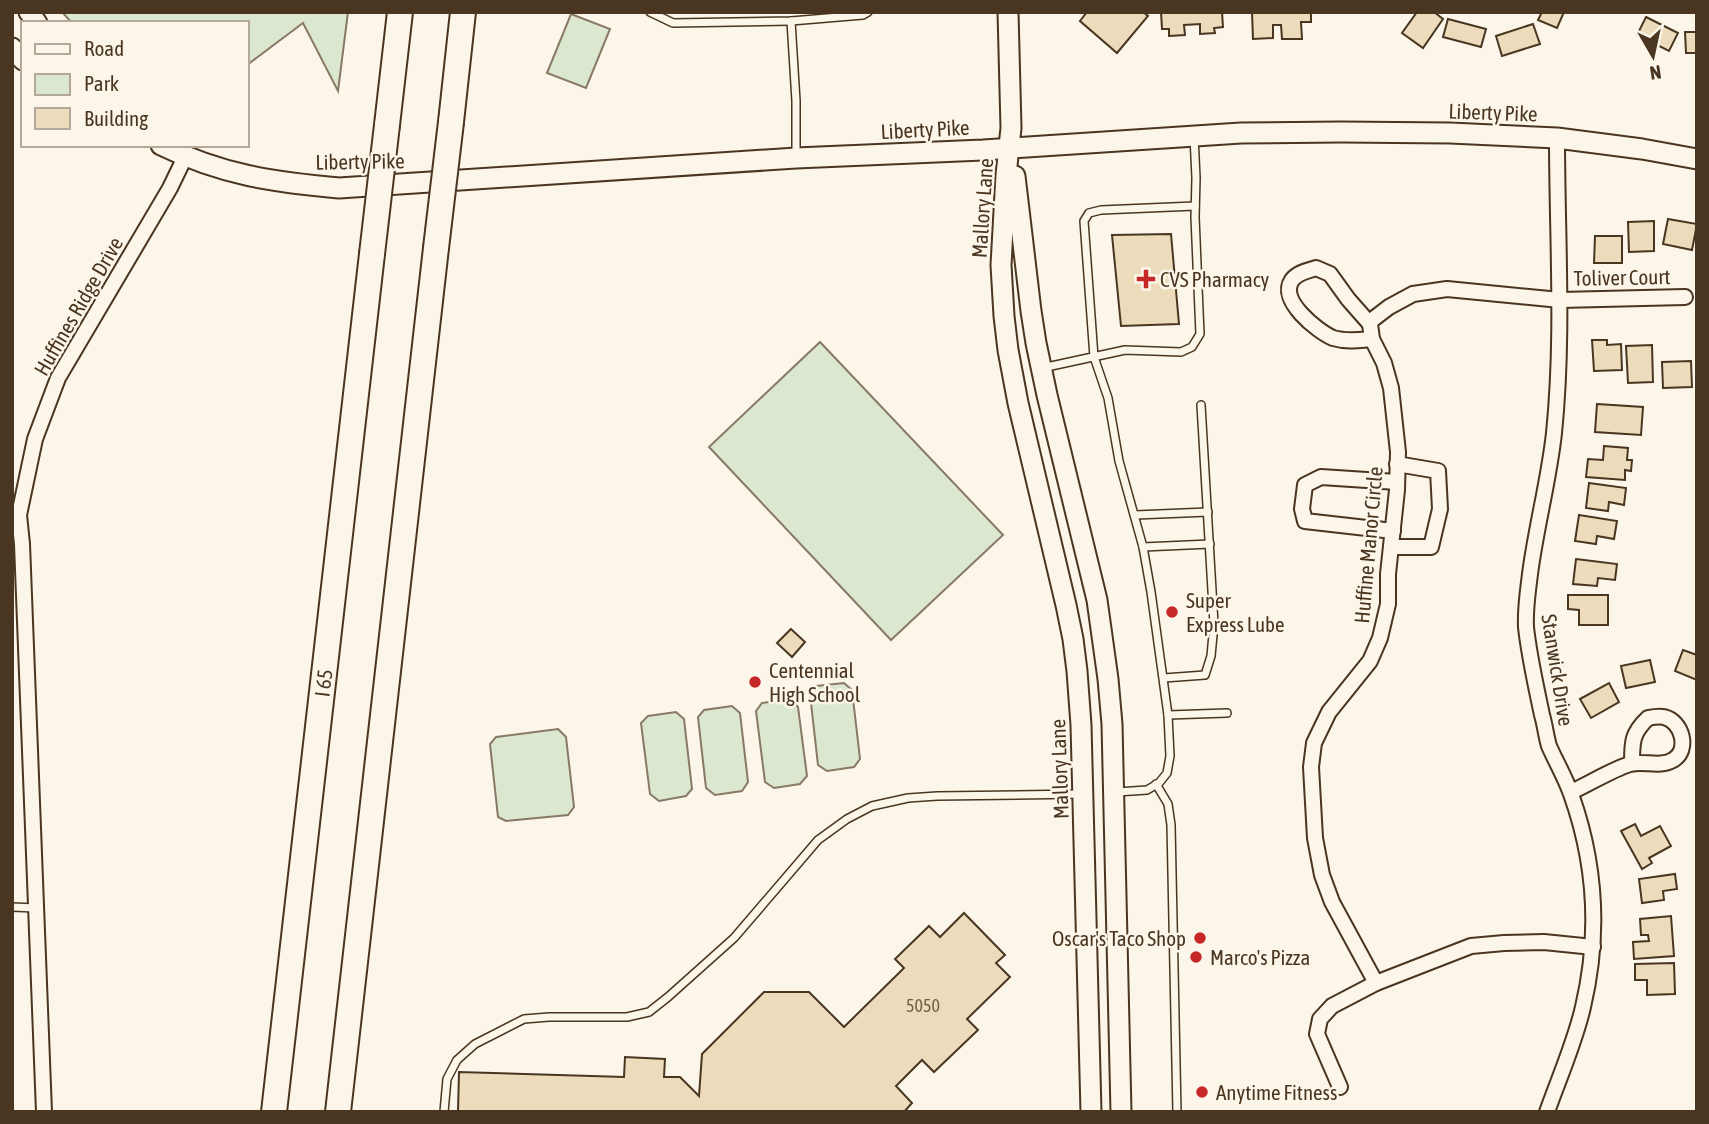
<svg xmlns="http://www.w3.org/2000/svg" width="1709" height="1124" font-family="'Asap Condensed',sans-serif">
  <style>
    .green { fill: #dce7d0; stroke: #887966; stroke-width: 2 }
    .building { fill: #ecdcbc; stroke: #4a3520; stroke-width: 2 }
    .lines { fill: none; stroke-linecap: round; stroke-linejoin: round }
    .lane-casing { stroke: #4a3520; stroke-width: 10 }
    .street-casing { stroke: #4a3520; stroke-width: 18 }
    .secondary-casing { stroke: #4a3520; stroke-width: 23 }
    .highway-casing { stroke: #4a3520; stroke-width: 28 }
    .lane { stroke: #fbf6e9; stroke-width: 7 }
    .street { stroke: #fbf6e9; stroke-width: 14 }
    .secondary { stroke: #fbf6e9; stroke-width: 19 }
    .highway { stroke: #fbf6e9; stroke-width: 24 }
    .highway-bridge-casing { stroke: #4a3520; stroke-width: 28; stroke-linecap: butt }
    .highway-bridge { stroke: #fbf6e9; stroke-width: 24 }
    .poi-dot { fill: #c62828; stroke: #fbf6e9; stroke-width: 2.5 }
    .labels { text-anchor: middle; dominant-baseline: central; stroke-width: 5; stroke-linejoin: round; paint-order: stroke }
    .number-label { font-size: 18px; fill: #725f47 }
    .street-label { font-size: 21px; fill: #4a3520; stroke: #fbf6e9 }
    .poi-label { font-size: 21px; fill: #4a3520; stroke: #fbf6e9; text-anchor: start }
  </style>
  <rect width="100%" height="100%" fill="#fbf6e9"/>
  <g class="green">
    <polygon points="62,12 348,12 338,91 303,23 247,65 247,23 72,23"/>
    <polygon points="571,14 610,29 586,88 547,73"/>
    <polygon points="820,342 1003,535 891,640 709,447"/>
    <polygon points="844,683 852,690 860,759 854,767 827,771 818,765 810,694 816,686"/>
    <polygon points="790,699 798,707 807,776 800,784 774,788 765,782 756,711 762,703"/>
    <polygon points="732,706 740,713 748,782 742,791 715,795 706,788 698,717 704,710"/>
    <polygon points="676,712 684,719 692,789 686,796 659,801 650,794 641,723 648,716"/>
    <polygon points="558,729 566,737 574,807 568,815 506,821 498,817 490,744 496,737"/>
  </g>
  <g class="building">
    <polygon points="1087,12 1143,12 1148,16 1117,53 1080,21"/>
    <polygon points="1161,12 1222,12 1223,27 1214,28 1215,33 1200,34 1200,24 1184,25 1185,35 1169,36 1169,29 1162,29"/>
    <polygon points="1252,12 1311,12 1311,22 1301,22 1302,39 1282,39 1281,25 1273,25 1273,38 1253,39"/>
    <polygon points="1417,12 1434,12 1443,19 1423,48 1402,33"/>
    <polygon points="1542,12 1564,12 1557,28 1538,20"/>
    <polygon points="1646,17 1678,33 1669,51 1637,35"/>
    <polygon points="1448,19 1486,29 1481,47 1443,37"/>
    <polygon points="1533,24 1540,44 1502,56 1496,36"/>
    <polygon points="1685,32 1697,32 1697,53 1686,53"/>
    <polygon points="1668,219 1697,224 1692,250 1663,244"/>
    <polygon points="1654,221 1654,251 1629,252 1628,222"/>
    <polygon points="1171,234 1179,324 1121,326 1112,235"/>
    <polygon points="1595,236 1622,236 1622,263 1594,263"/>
    <polygon points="1592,340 1607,340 1607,345 1621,344 1622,370 1594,371"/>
    <polygon points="1652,345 1653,382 1628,383 1626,346"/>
    <polygon points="1691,361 1692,387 1663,388 1662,362"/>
    <polygon points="1597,404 1643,407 1641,435 1595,432"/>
    <polygon points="1604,446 1628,448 1627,460 1632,460 1631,471 1625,470 1625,480 1586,477 1588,459 1603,460"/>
    <polygon points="1589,483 1626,488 1624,505 1609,502 1608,511 1586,508"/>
    <polygon points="1579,515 1617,521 1614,539 1597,536 1596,544 1575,541"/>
    <polygon points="1576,559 1617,564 1615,580 1598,578 1597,586 1573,584"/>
    <polygon points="1568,595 1608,595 1608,625 1579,625 1579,610 1568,609"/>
    <polygon points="791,629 805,642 792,657 777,643"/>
    <polygon points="1683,650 1697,655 1697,680 1675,671"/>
    <polygon points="1650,660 1655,682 1626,688 1621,666"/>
    <polygon points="1609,683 1619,702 1591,718 1580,699"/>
    <polygon points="1635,824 1641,836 1660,826 1671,846 1649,858 1652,863 1642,869 1621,831"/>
    <polygon points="1675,874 1677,889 1663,891 1664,900 1642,903 1639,879"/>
    <polygon points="964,913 1005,955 996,963 1010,977 967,1019 978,1030 934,1072 922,1060 896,1086 912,1103 904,1112 458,1112 459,1072 624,1077 625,1057 665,1059 664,1077 680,1077 699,1096 702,1054 764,992 809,992 844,1027 904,968 895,959 929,926 940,937"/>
    <polygon points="1671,916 1674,956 1634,959 1633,942 1649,941 1648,935 1641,935 1640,919"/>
    <polygon points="1674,963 1675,994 1647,995 1647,980 1635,980 1635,964"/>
  </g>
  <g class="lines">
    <g class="lane-casing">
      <g id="lane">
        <polyline points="650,12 673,23 791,21 863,15 868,12"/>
        <polyline points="791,21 796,101 796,158"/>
        <polyline points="1042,368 1125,350 1181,352 1192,347 1200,334 1195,217 1196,178 1194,136"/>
        <polyline points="1135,515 1208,512"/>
        <polyline points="1143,547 1210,544"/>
        <polyline points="1164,678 1205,675 1211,656 1214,624 1201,405"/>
        <polyline points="1168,715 1227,713"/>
        <polyline points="1156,784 1168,804 1171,825 1177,1112"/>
        <polyline points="1117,792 1147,790 1159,783 1167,773 1170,756 1168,715 1151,592 1143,547 1119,461 1108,398 1094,357 1084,221 1089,213 1101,210 1195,206"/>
        <polyline points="12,907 36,908"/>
        <polyline points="444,1112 447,1079 457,1060 475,1044 524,1019 549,1017 627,1017 649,1012 668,997 734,938 818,840 847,819 872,806 908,798 937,796 1082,794"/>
      </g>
    </g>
    <g class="street-casing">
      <g id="street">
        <path d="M 1370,324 L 1348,299 L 1330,274 L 1316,268 C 1308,271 1298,272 1292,280 C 1278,300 1317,331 1333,338 C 1346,342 1359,340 1372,339"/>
        <polyline points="1393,531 1305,521 1302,509 1305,485 1321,477 1397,482"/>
        <polyline points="1392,547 1431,547 1440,509 1438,471 1397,464"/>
        <path d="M 1571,792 C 1589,784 1611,770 1630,764 C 1644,760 1659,768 1673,760 C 1690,750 1682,721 1664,717 C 1659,716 1653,717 1648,718 C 1632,733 1632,742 1632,763"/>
        <polyline points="1376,983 1332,902 1322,875 1315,838 1311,767 1314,743 1329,712 1370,661 1380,638 1388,604 1388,574 1397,490 1398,452 1391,388 1384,363 1372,339 1370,324 1372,320 1389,307 1413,294 1447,289 1560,300 1685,297"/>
        <polyline points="1340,1087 1317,1034 1320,1019 1332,1006 1376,983 1471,946 1504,943 1544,942 1593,947"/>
        <polyline points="44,1112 22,544 19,515 35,439 58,378 170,188 185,157"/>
        <path d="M 1547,1112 C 1559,1078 1575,1042 1583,1007 C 1600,935 1596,864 1571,794 C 1565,777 1556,762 1549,746 C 1546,736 1545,725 1542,715 C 1536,686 1529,656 1526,627 C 1525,609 1528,591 1530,574 C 1536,527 1549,480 1554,433 C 1564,335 1557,236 1557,138"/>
      </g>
    </g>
    <g class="secondary-casing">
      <g id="secondary">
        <polyline points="29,12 37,23"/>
        <polyline points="1008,12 1011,128 1006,175 1001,265 1004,316 1008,350 1018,403 1066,605 1073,639 1077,671 1081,725 1091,1112"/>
        <polyline points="12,48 23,60"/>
        <path d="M 161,145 C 222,175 273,182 339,188 L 796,158 L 983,150 L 1241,133 L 1341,132 L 1450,133 L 1557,138 L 1642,149 L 1697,159"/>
        <polyline points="1015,176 1031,311 1036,343 1047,395 1097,600 1108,679 1112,724 1121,1112"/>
      </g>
    </g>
    <g class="highway-casing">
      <g id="highway">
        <polyline points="451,122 463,12"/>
        <polyline points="387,125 400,12"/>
        <polyline points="274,1112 372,254"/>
        <polyline points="338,1112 436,248"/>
      </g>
    </g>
    <use href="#lane" class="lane"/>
    <use href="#street" class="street"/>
    <use href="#secondary" class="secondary"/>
    <use href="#highway" class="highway"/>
    <g class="highway-bridge-casing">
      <g id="highway-bridge">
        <polyline points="436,248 451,122"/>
        <polyline points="372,254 387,125"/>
      </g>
    </g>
    <use href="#highway-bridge" class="highway-bridge"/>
  </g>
  <g class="poi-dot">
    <path d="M1142.5 268.5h7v7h7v7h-7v7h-7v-7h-7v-7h7z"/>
    <circle cx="1172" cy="612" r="7"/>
    <circle cx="755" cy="682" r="7"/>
    <circle cx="1200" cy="938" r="7"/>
    <circle cx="1196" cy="957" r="7"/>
    <circle cx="1202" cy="1092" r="7"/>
  </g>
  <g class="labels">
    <g class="number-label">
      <text x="923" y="1005">5050</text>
    </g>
    <g class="street-label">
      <text transform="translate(1493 112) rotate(2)">Liberty Pike</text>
      <text transform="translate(925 129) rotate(-3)">Liberty Pike</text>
      <text transform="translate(360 161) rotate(-1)">Liberty Pike</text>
      <text transform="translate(982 208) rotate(-86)">Mallory Lane</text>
      <text transform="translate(1622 277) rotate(-1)">Toliver Court</text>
      <text transform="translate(78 306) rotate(-60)">Huffines Ridge Drive</text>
      <text transform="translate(1368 545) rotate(-85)">Huffine Manor Circle</text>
      <text transform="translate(1558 670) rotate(81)">Stanwick Drive</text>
      <text transform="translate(323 683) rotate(-83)">I 65</text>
      <text transform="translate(1059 769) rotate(-92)">Mallory Lane</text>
    </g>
    <g class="poi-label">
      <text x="1160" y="279">CVS Pharmacy</text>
      <text x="1186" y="600">Super<tspan x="1186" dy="24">Express Lube</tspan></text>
      <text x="769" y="670">Centennial<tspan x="769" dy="24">High School</tspan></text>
      <text x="1186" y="938" text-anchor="end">Oscar's Taco Shop</text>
      <text x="1210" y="957">Marco's Pizza</text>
      <text x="1216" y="1092">Anytime Fitness</text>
    </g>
  </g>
  <rect width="1709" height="1124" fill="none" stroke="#4a3520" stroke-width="28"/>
  <rect x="21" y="21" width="228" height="126" fill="#fbf6e9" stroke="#b4a999" stroke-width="2"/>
  <rect x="35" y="44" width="35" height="10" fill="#fbf6e9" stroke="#b4a999" stroke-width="2"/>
  <text x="84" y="56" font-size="21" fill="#4a3520">Road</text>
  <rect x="35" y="74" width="35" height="21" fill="#dce7d0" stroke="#b4a999" stroke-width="2"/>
  <text x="84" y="91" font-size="21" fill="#4a3520">Park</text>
  <rect x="35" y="108" width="35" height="21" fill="#ecdcbc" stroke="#b4a999" stroke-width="2"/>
  <text x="84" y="126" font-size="21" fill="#4a3520">Building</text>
  <g transform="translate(1653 56) rotate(171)" stroke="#fbf6e9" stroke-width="5" paint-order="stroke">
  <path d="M0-5L12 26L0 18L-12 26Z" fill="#4a3520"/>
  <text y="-10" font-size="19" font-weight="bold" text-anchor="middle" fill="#4a3520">N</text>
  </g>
</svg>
